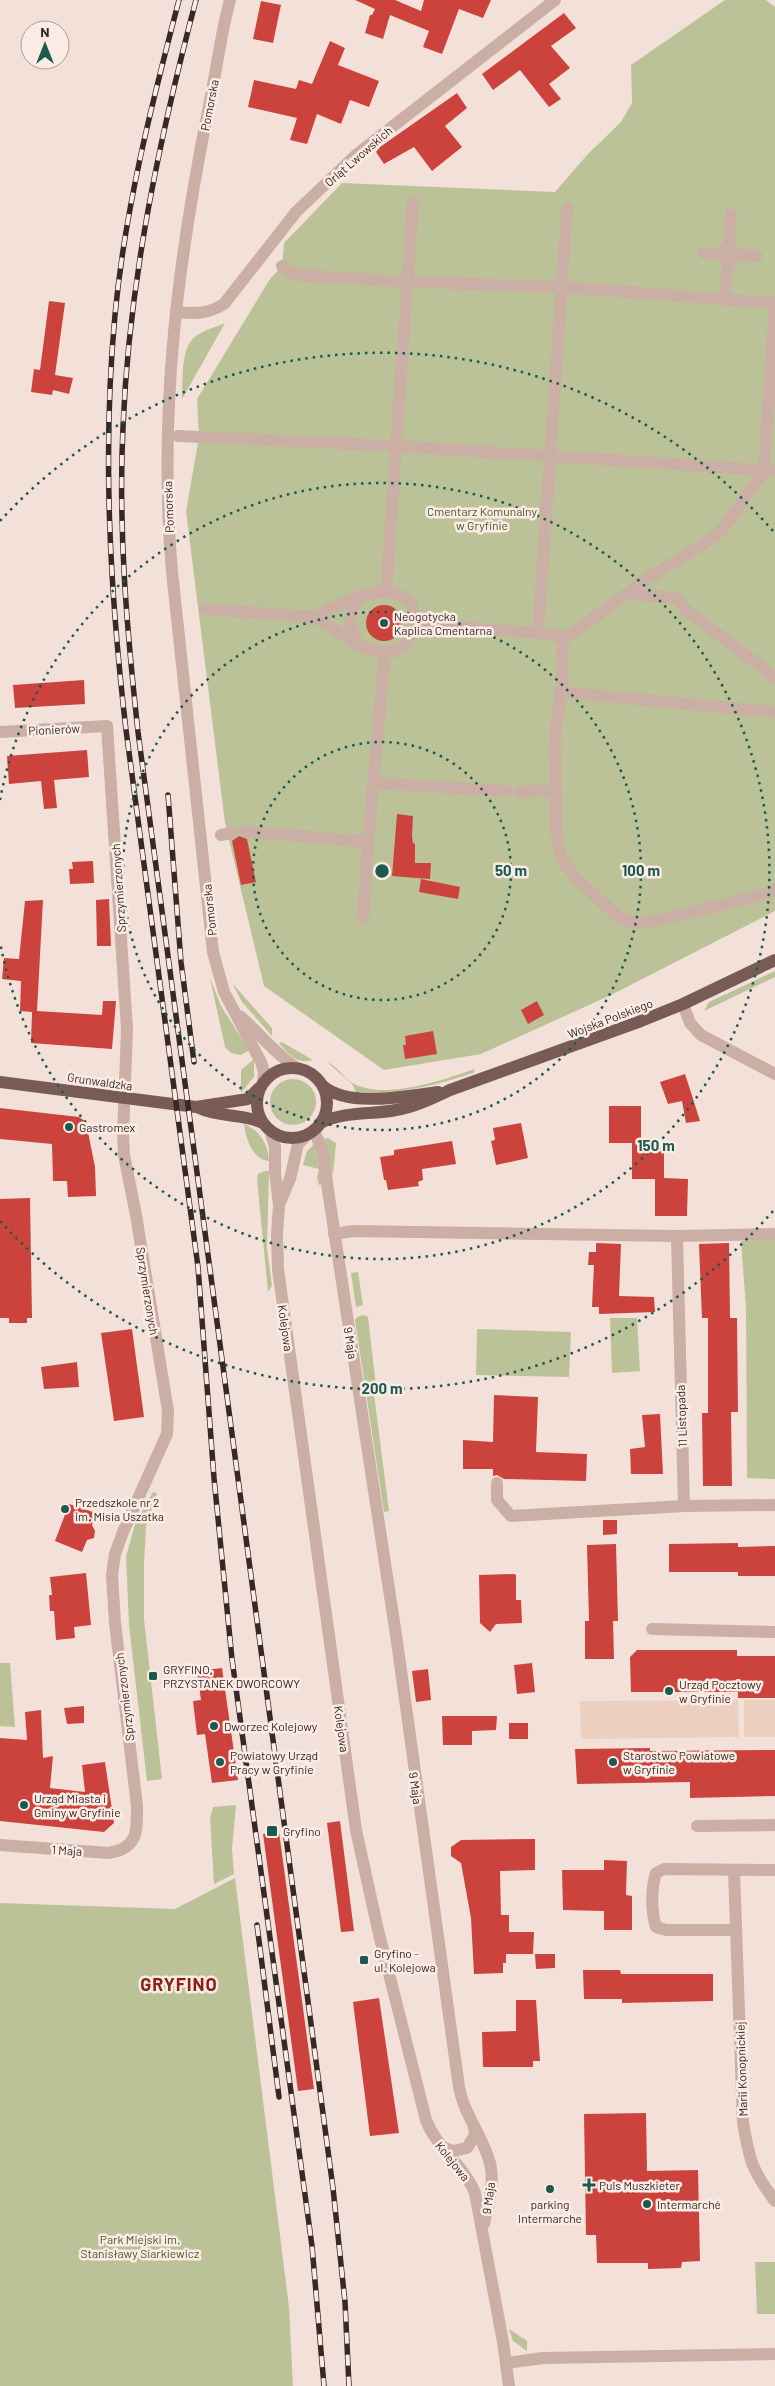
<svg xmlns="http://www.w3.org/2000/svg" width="775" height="2386" font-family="Barlow,sans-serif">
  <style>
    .green { fill: #bcc298 }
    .plaza { fill: #eccfbf }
    .building { fill: #cc433d }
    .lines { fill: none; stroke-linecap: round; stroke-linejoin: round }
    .minor { stroke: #cbaea4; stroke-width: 12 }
    .major { stroke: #795b56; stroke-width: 12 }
    .rail-casing { stroke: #362826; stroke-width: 5.5 }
    .rail { stroke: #faece5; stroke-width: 4; stroke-dasharray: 11; stroke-linecap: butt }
    .ring { fill: none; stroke: #1a5a51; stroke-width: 2.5; stroke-dasharray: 2.5 5 }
    .poi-dot { fill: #1a5a51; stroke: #faece5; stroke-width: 2 }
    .labels { text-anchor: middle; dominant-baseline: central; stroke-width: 5; stroke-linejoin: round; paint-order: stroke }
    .street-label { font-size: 12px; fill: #362826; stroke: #faece5 }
    .park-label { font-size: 12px; fill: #4e5629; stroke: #faece5 }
    .poi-label { font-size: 12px; fill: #362826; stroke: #faece5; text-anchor: start }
    .district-label { font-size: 18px; font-weight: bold; letter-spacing: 1px; fill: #89201b; stroke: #faece5 }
    .centre { fill: #1a5a51; stroke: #faece5; stroke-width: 2.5 }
    .ring-label { font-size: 15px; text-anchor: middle; font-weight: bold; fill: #1a5a51; stroke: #faece5; stroke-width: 5; stroke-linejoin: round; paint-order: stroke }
  </style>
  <rect width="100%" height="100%" fill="#f3e1d9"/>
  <g class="green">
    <polygon points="725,0 766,0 775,7 775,911 611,995 481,1054 384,1070 264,986 225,823 186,511 199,437 197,399 270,279 282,266 284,243 342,183 555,192 587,155 621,122 632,103 631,65"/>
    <path d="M 225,323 L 185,394 L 182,399 C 183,381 180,347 196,336 C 204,330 216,327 225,323 Z"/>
    <polygon points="775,971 775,977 704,1011 709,1002"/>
    <polygon points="210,978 221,1006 249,1050 241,1055 231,1053 225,1047"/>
    <polygon points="232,983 272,1028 272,1036 242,1002"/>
    <path d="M 282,1042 L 313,1060 C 298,1065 288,1054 279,1043 Z"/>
    <polygon points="254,1059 254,1077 241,1093 241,1070"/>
    <path d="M 327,1062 C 338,1066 344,1079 354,1084 C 387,1100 442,1080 475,1069 L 473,1073 C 435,1086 397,1095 356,1092 L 352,1084 Z"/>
    <circle cx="293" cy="1102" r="23"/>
    <path d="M 244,1124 C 260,1131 268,1143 269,1161 C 252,1159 246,1139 244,1124 Z"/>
    <polygon points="328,1138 336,1143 333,1175 324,1139"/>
    <polygon points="314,1144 323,1184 319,1185 317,1178 319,1169 303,1165 307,1151"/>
    <polygon points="265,1171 269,1171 267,1247 272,1286 268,1292 257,1179 258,1174"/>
    <polygon points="775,1239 775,1479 747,1478 746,1308 741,1241"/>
    <polygon points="358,1272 363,1305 356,1307 351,1273"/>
    <polygon points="364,1315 368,1317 377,1394 374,1394 389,1511 384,1512 355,1320 357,1317"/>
    <polygon points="610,1318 637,1318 640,1371 612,1373"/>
    <polygon points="477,1329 571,1332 569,1377 476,1375"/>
    <polygon points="153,1492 157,1493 146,1527 144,1563 144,1619 162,1779 147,1781 129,1625 126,1557 135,1524"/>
    <polygon points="0,1663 10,1663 15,1727 0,1726"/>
    <polygon points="236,1805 232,1849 234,1874 214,1884 210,1818 213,1807"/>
    <polygon points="235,1878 289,2307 293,2386 0,2386 0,1903 175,1909"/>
    <polygon points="755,2262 775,2262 775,2314 757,2314"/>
    <polygon points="509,2329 527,2341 527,2351 513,2341"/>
  </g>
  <g class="plaza">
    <polygon points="738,1700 739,1737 581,1739 580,1701"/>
    <rect x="744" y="1700" width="31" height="37"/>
  </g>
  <g class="building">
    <polygon points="355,0 395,0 421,11 424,0 491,0 483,18 459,9 442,54 423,47 429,31 390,15 383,39 365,33 370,15 372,15 375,9"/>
    <polygon points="261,1 281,5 273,43 253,39"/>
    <polygon points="564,13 576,28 551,46 570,68 549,84 561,99 549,107 520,70 493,90 482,74"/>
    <polygon points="330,41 345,48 338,65 379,81 369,107 350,100 341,124 317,114 307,144 290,140 297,118 248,107 254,80 296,89 299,80 312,84"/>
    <polygon points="457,93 467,108 445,126 462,147 432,171 414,147 384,164 376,152 380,147"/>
    <polygon points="49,301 65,303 55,375 73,378 69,394 53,390 52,395 31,392 34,369 40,370"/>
    <circle cx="384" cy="623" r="18"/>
    <polygon points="84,680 85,704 15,708 13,685"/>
    <polygon points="87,750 89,777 54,780 57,808 44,809 41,781 9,784 7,756"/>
    <polygon points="397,814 413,816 412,836 413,843 415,844 415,863 431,863 430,879 392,876"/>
    <polygon points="239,836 247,839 256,882 241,885 232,841"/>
    <polygon points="93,861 94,883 70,884 69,869 73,869 72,862"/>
    <polygon points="421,879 460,887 458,899 419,892"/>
    <polygon points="109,899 111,946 97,946 96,900"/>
    <polygon points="43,900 37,1011 102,1015 103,1001 116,1001 112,1049 31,1043 32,1012 20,1011 21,981 2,979 4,958 19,959 25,901"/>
    <polygon points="537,1001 544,1015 528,1024 521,1010"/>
    <polygon points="433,1031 437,1054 405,1059 403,1045 406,1045 405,1036"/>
    <polygon points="685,1074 687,1080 700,1121 686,1123 682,1101 668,1104 660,1082"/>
    <polygon points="609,1106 641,1106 641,1142 664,1142 664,1178 688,1179 687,1216 655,1216 655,1179 632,1179 632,1143 609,1143"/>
    <polygon points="0,1108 79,1117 86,1122 95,1167 96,1196 68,1197 67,1181 53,1181 52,1144 0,1139"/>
    <polygon points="521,1123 528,1158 496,1165 491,1141 495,1140 493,1128"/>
    <polygon points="452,1141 456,1164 422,1169 423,1180 418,1182 419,1186 388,1190 386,1180 384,1180 380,1157 394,1155 394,1150"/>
    <polygon points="30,1198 32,1318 27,1318 27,1323 9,1323 9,1318 0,1318 0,1199"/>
    <polygon points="596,1243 621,1244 619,1296 654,1297 655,1312 599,1314 599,1307 592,1307 594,1265 588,1265 589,1252 596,1252"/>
    <polygon points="729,1243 730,1318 737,1318 738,1412 731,1412 732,1486 703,1486 702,1413 708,1413 708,1318 702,1318 699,1244"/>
    <polygon points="132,1329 144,1417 114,1421 101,1333"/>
    <polygon points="77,1362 79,1387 44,1389 41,1367"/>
    <polygon points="494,1395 538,1397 536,1452 587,1454 586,1481 504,1479 497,1475 493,1476 493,1469 463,1469 463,1440 493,1442"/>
    <polygon points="660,1414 663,1474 631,1474 630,1449 645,1447 642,1415"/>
    <polygon points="69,1504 96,1513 92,1525 95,1531 94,1538 87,1540 82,1552 55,1541"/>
    <polygon points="603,1520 617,1520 617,1534 603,1535"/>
    <polygon points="738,1543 738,1547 775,1546 775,1576 738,1576 738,1572 669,1572 669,1544"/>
    <polygon points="616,1544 618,1621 613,1621 614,1659 585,1659 585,1621 589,1621 587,1545"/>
    <polygon points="86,1573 91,1625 74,1627 75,1638 56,1640 54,1611 50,1611 49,1595 52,1595 50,1577"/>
    <polygon points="514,1574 516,1575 516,1600 521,1600 522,1623 496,1624 490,1632 480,1623 479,1575"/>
    <polygon points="637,1650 737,1650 737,1656 775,1656 775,1698 738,1698 738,1692 631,1692 630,1657"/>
    <polygon points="532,1663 535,1692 517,1694 514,1665"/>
    <polygon points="222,1668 238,1780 212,1783 205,1734 197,1735 193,1701 201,1700 197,1671"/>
    <polygon points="428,1669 431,1700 416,1702 412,1671"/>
    <polygon points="84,1706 84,1723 67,1724 64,1708"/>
    <polygon points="41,1710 43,1758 53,1756 50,1788 85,1792 82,1765 105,1762 114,1823 104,1832 0,1821 0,1738 27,1740 25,1712"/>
    <polygon points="442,1716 497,1716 496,1730 472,1731 472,1745 443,1745"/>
    <rect x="509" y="1723" width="19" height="16"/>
    <polygon points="650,1748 650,1751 775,1750 775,1796 690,1798 690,1782 577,1784 575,1749"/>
    <polygon points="340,1821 354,1931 341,1932 327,1823"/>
    <polygon points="279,1832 314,2089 298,2091 263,1834"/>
    <polygon points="535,1839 535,1870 500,1871 501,1915 509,1915 509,1932 534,1932 533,1954 506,1954 506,1963 503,1963 503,1973 474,1974 471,1918 461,1863 451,1856 451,1847 461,1840"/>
    <polygon points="604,1860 627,1861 626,1895 632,1896 632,1930 604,1930 604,1911 563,1910 562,1870 604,1870"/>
    <polygon points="535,1954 555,1954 555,1968 536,1969"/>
    <polygon points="583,1970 620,1970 621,1974 713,1974 713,2001 622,2003 622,1999 584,1999"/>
    <polygon points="379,1998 399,2133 370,2136 353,2002"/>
    <polygon points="516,2000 536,2000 540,2061 533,2061 533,2067 483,2067 482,2032 516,2031"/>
    <polygon points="646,2113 647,2171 698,2170 700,2261 682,2262 681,2268 648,2269 648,2263 597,2263 596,2235 586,2235 584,2114"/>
  </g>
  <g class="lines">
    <g class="minor">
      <path d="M 230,0 C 221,33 217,67 210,101 C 178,258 158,411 172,572 L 213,952 L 224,992 L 261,1062 L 264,1072 L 263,1082"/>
      <polyline points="729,245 731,215"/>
      <polyline points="704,253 719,254"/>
      <polyline points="738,255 757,256"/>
      <polyline points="282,266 296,275 407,282 562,287 775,303 764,470 775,471"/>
      <polyline points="725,299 728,264 738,255 729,245 719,254 728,264"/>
      <path d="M 176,312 C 195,314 208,314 224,304 L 296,212 L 356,155 L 555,0"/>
      <polyline points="178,436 397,446 764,470"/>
      <polyline points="386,592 413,203"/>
      <polyline points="626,594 677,598 686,610 775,677"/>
      <path d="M 205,609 L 314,617 L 359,645 L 374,651 L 393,652 L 406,645 L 416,624 L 412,605 C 409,602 404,597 400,595 C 376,583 335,607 314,617"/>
      <polyline points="416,624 538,633 567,208"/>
      <polyline points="538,633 563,637 573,633 644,581 716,536 729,521 764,470"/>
      <polyline points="563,637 562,682 555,736 556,829 559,849 565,864 578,880 619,918 636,923 665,919 766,894 775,889"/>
      <path d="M 359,645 C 348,622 346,617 361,596"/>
      <polyline points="560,692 775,712"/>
      <path d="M 0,732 L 107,726 L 127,1029 L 123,1135 L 124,1155 L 136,1215 L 168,1411 L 167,1434 L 123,1532 L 115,1554 L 112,1575 L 115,1623 L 137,1806 C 137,1832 138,1848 109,1853 L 0,1845"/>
      <polyline points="374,783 506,791"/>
      <polyline points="519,792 555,790"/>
      <polyline points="245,831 368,842"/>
      <polyline points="221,835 231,833"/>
      <polyline points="363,918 368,842 385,651"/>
      <polyline points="683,1004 690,1023 701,1035 775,1074"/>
      <path d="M 240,1016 C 258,1032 277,1056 297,1068"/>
      <path d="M 270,1130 L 275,1147 L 275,1172 L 279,1205 L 277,1235 L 278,1269 L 356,1830 L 378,1930 L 426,2120 C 437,2149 464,2165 475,2193 L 503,2342 L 509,2386"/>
      <path d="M 313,1131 C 326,1150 325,1174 329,1197 L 396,1635 L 459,2087 C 464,2115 483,2136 490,2163 C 495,2184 488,2204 484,2224"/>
      <polyline points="279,1205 290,1179 298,1144 307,1135"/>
      <polyline points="334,1234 353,1231 677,1236 775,1234"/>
      <polyline points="677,1236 684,1506 775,1505"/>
      <polyline points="497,1483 497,1500 511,1516 684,1506"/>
      <polyline points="652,1629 775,1632"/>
      <polyline points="697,1826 775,1825"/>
      <path d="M 734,1871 L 743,2123 C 750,2161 751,2169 775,2201"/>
      <path d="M 736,1930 L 666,1930 L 656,1927 C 651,1911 651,1889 656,1873 L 664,1869 L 775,1870"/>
      <polyline points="440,2146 453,2151 467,2148 475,2135 474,2127"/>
      <polyline points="506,2363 543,2358 775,2354"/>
    </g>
    <g class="major">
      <circle cx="292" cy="1103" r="35"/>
      <polyline points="0,1082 196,1107 248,1099 259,1088"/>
      <path d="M 323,1086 C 348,1108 407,1096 438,1092"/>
      <path d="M 199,1108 C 219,1118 242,1113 263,1123"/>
      <path d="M 320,1123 C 344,1111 371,1115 396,1110 C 415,1107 433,1098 450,1090 L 641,1021 L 683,1004 L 775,960"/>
    </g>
    <g class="rail-casing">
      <g id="rail">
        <path d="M 179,0 C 152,103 125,208 115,315 C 102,453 110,592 126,730 L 198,1267 L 214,1478 L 232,1659 L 312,2246 L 324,2386"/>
        <path d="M 196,0 C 159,140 129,281 123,427 C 118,529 127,631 138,732 L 333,2188 L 345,2302 L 349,2386"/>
        <polyline points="168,795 181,962 194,1062"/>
        <polyline points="257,1925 279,2097"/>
      </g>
    </g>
    <use href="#rail" class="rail"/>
  </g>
  <g class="ring">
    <circle cx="382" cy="871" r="129"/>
    <circle cx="382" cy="871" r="259"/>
    <path d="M0 800A388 388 0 1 1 0 942"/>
    <path d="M773 1211A518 518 0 0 1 0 1221M0 521A518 518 0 0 1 773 531"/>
  </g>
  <g class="poi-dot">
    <circle cx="384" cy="623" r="5"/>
    <circle cx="69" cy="1127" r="5"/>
    <circle cx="65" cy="1509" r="5"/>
    <rect x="148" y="1671" width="10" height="10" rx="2.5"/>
    <circle cx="669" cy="1691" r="5"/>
    <circle cx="214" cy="1726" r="5"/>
    <circle cx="220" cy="1762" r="5"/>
    <circle cx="613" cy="1762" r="5"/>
    <circle cx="24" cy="1805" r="5"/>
    <rect x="266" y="1825" width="12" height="12" rx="2.5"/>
    <rect x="359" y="1955" width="10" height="10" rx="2.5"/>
    <path d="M586.5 2177.5h5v5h5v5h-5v5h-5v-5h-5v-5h5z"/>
    <circle cx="550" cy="2189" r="5"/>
    <circle cx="647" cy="2204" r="5"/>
  </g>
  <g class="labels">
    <g class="street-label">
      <text transform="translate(209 105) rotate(-79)">Pomorska</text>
      <text transform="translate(358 156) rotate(-41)">Orląt Lwowskich</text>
      <text transform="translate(168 507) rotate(-92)">Pomorska</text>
      <text transform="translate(54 729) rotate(-3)">Pionierów</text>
      <text transform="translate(118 888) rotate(-94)">Sprzymierzonych</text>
      <text transform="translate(209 910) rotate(-96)">Pomorska</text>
      <text transform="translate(610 1018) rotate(-21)">Wojska Polskiego</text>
      <text transform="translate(100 1081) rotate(8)">Grunwaldzka</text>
      <text transform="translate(148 1291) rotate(81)">Sprzymierzonych</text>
      <text transform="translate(286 1328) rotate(82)">Kolejowa</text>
      <text transform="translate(351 1343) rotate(81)">9 Maja</text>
      <text transform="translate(681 1416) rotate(-92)">11 Listopada</text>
      <text transform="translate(124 1697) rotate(-97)">Sprzymierzonych</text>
      <text transform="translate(342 1729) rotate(82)">Kolejowa</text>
      <text transform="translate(416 1788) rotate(82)">9 Maja</text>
      <text transform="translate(67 1850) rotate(4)">1 Maja</text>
      <text transform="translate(741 2069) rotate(-92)">Marii Konopnickiej</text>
      <text transform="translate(453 2161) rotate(51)">Kolejowa</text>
      <text transform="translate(488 2198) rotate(-82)">9 Maja</text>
    </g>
    <g class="park-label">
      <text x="482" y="511">Cmentarz Komunalny<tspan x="482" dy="14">w Gryfinie</tspan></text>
      <text x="140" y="2239">Park Miejski im.<tspan x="140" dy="14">Stanisławy Siarkiewicz</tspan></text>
    </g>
    <g class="poi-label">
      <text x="394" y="616">Neogotycka<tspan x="394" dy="14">Kaplica Cmentarna</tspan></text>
      <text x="79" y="1127">Gastromex</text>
      <text x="75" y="1502">Przedszkole nr 2<tspan x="75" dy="14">im. Misia Uszatka</tspan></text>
      <text x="163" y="1669">GRYFINO,<tspan x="163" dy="14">PRZYSTANEK DWORCOWY</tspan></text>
      <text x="679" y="1684">Urząd Pocztowy<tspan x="679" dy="14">w Gryfinie</tspan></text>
      <text x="224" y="1726">Dworzec Kolejowy</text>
      <text x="230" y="1755">Powiatowy Urząd<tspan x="230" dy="14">Pracy w Gryfinie</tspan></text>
      <text x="623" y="1755">Starostwo Powiatowe<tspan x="623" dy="14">w Gryfinie</tspan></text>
      <text x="34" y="1798">Urząd Miasta i<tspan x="34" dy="14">Gminy w Gryfinie</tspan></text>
      <text x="283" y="1831">Gryfino</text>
      <text x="374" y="1953">Gryfino -<tspan x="374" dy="14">ul. Kolejowa</tspan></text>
      <text x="599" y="2185">Puls Muszkieter</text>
      <text x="550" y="2204" text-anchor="middle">parking<tspan x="550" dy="14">Intermarche</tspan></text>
      <text x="657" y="2204">Intermarché</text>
    </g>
    <g class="district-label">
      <text x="179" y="1984">GRYFINO</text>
    </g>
  </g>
  <circle cx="382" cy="871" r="8" class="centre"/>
  <g class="ring-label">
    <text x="511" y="876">50 m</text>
    <text x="641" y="876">100 m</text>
    <text x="656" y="1151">150 m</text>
    <text x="382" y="1394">200 m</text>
  </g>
  <g transform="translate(45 45)"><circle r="24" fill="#faece5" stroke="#ac9e99"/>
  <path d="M0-4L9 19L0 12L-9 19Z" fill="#1a5a51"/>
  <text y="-8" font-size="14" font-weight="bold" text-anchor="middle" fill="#362826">N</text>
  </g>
</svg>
